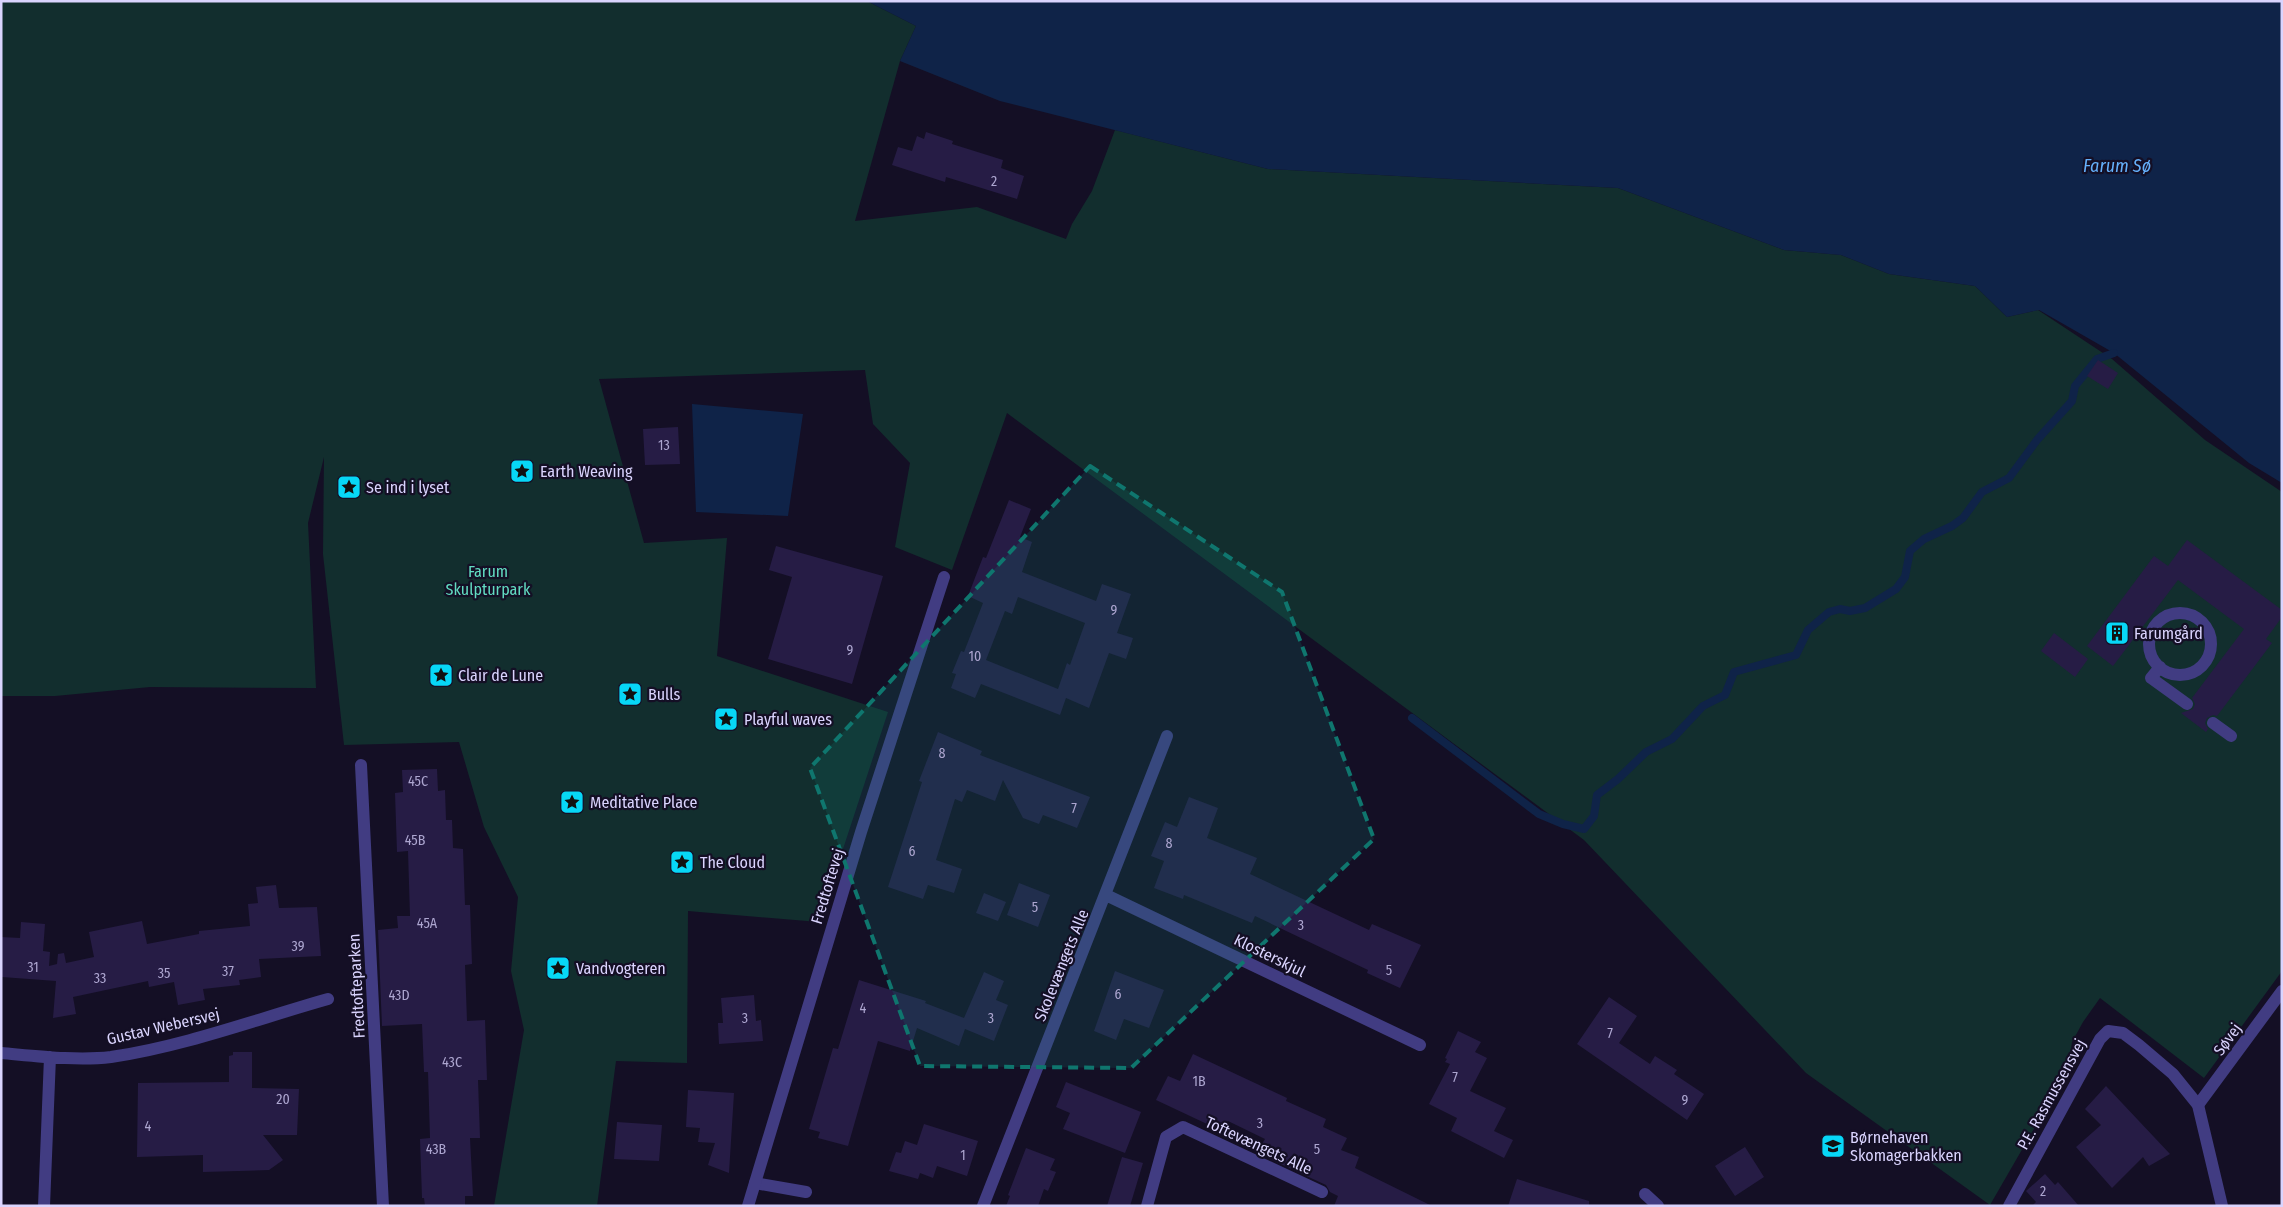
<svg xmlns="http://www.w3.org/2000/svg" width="2283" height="1207" font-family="'Fira Sans Condensed',sans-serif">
<rect width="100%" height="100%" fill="#140f25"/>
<path fill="#122e2e" d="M1 1H867L916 26 900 61 855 221 977 207 1066 239 1072 224 1092 191 1115 130 1268 169 1618 188 1784 250 1841 255 1889 274 1975 286 2007 317 2038 310 2112 359 2205 440 2282 492V971L2204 1078 2100 998 2083 1022 2072 1042 2068 1070 1990 1205 1806 1073 1584 840 1007 413 952 570 895 547 910 463 873 424 865 370 599 379 644 543 727 538 717 656 888 712 819 922 688 911 687 1063 616 1061 597 1206H494L524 1030 511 971 518 897 484 827 459 742 344 745 323 554 324 457 308 523 316 688 150 687 55 696H1Z"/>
<path fill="#0f2348" d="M867 1H2282V483L2249 463 2114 353 2039 310 2007 317 1975 286 1889 274 1841 255 1784 250 1618 188 1268 169 1000 101 900 61 916 26Z
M692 404 803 414 788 516 696 512Z"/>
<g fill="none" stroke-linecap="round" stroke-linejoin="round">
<path stroke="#0f2348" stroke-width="8" d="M1412 718 1539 814 1563 824 1584 829 1594 816 1597 795 1618 779 1646 752 1672 739 1703 706 1725 695 1734 672 1796 655 1808 630 1829 612 1840 609 1850 611 1865 608 1896 589 1905 577 1910 551 1924 539 1952 526 1963 518 1982 492 2009 478 2037 440 2072 401 2075 386 2097 359 2114 353"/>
</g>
<path fill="#261c45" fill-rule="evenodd" d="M926 132 953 141 952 144 1003 160 1001 168 1024 176 1017 199 946 177 945 182 892 165 898 147 912 151 917 136 924 139Z
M2098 360 2118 373 2108 389 2087 376Z
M678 427 680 464 645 465 643 429Z
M1009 500 1031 509 1020 537 1032 542 1022 572 1096 601 1102 584 1131 594 1117 633 1133 638 1126 659 1109 653 1089 708 1066 698 1060 715 981 684 975 698 951 688 956 674 952 673 961 651 964 652 983 603 968 596 983 557 986 558ZM1018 597 1085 623 1070 665 1067 663 1058 689 986 660 1005 611 1012 614Z
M2187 540 2282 610V617L2266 639 2272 643 2217 716 2213 715 2207 718 2205 723 2208 729 2206 732 2181 713 2193 709 2195 704 2192 698 2244 629 2178 580 2113 666 2087 646 2154 556 2168 566Z
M776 546 883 576 852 684 768 659 792 577 769 570Z
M2054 633 2088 659 2075 677 2041 651Z
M938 732 982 751 980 755 1090 797 1077 828 1043 815 1039 824 1023 818 1003 780 995 801 967 790 962 802 955 799 936 860 962 869 954 893 928 885 923 899 888 887 922 782 919 781Z
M437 769 438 791 445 790 446 820H452L453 848 463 849 465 905H470L472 964 465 965 467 1021 485 1020 487 1080H478L480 1138H470L473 1196H465V1206H425L424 1198H422L420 1139 430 1138 428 1072H424L422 1024 382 1026 378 930 398 928 397 916H410L408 851 397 852 395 793 403 792 402 770Z
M1189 797 1218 808 1207 838 1257 858 1250 874 1369 930 1372 924 1421 945 1400 988 1367 973 1368 970 1255 916 1252 923 1184 895 1183 899 1154 888 1164 861 1151 856 1165 822 1177 827Z
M1019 883 1050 895 1038 927 1007 915Z
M276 885 279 908 317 907 321 956 259 959 261 977 239 980 240 985 203 989 205 1000 178 1005 174 982 149 987 148 981 73 997 76 1014 53 1018 56 981 2 977 1 937 20 938 21 922 45 924 43 951 50 952 49 966 57 964 58 954 64 953 66 963 94 957 89 932 142 921 147 944 199 934V931L250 926 248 904 258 903 256 887Z
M984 893 1006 902 998 921 976 913Z
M1115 971 1164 990 1149 1028 1124 1019 1116 1040 1094 1031Z
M984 972 1004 981 996 1000 1008 1005 994 1041 965 1029 959 1046 917 1028 910 1051 878 1041 848 1146 818 1138 820 1132 809 1129 833 1048 838 1049 859 980 926 1001 925 1003 964 1018Z
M754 995 756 1021 761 1020 763 1041 719 1044 718 1023H723L721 998Z
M1609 997 1637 1016 1619 1043 1650 1064 1655 1056 1677 1070 1674 1074 1704 1094 1687 1120 1577 1044Z
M1458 1031 1481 1042 1475 1052 1487 1058 1470 1091 1506 1108 1494 1131 1513 1140 1504 1158 1451 1131 1457 1118 1429 1104 1450 1064 1445 1062 1447 1059 1445 1058Z
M233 1052H252V1088L299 1089 297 1135H263L283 1160 269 1170 203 1172V1155L137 1157 138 1083 229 1082V1056L233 1055Z
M1193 1054 1287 1098 1286 1101 1326 1119 1323 1127 1347 1138 1341 1150 1359 1157 1355 1168 1432 1206H1334L1338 1196 1330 1192 1326 1185 1272 1160 1276 1150 1262 1144 1265 1139 1228 1121 1224 1132 1156 1100 1168 1076 1180 1081Z
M1066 1082 1141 1112 1125 1153 1063 1129 1070 1113 1056 1107Z
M2106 1086 2170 1154 2149 1166 2143 1157 2112 1188 2076 1147 2101 1125 2085 1109Z
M688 1090 734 1093 729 1173 708 1165 715 1143 698 1142 700 1128 686 1127Z
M617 1122 662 1125 659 1161 614 1159Z
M924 1124 978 1141 967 1176 937 1166 933 1178 920 1173 918 1179 889 1171 896 1152 901 1153 905 1141 917 1145Z
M1745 1147 1764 1177 1735 1196 1715 1166Z
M1026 1148 1055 1159 1050 1170 1056 1172 1048 1191 1044 1189 1038 1206H1006L1010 1196 1008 1195Z
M1122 1157 1143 1163 1130 1206H1107Z
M2045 1174 2055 1185 2058 1182 2079 1206H2032L2036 1202 2026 1191Z
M1517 1179 1589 1201V1206H1508Z"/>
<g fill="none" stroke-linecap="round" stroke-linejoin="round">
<path stroke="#413c82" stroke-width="12" d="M2149 644a31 31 0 1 1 62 0a31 31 0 1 1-62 0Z
M2160 667 2151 678 2187 704
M2213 723 2231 736
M361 765 383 1206
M2198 1105 2282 991
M755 1183 806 1192"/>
<path stroke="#413c82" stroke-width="12" d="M1106 895 1420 1045
M1 1053C36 1056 77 1061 111 1057 185 1046 257 1019 328 999
M1645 1194 1658 1206
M44 1206 50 1057
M748 1206 861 832 944 577
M983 1206 1167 736
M1147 1206 1166 1137 1183 1127 1322 1192
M2009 1206 2100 1039 2108 1031 2123 1033 2139 1045 2173 1074 2198 1105 2222 1206"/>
</g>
<path fill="#0f766e" fill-opacity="0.2" stroke="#0f766e" stroke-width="4" stroke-dasharray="10 6" stroke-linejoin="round" d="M1090 466 1282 592 1374 839 1131 1068 920 1066 810 768Z"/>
<defs>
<g id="sight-square" transform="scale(1.25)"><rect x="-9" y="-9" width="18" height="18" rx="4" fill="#07d7f7" stroke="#140f25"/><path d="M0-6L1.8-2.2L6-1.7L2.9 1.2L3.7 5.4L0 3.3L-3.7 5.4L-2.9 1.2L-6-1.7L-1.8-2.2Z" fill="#111"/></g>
<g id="building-square" transform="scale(1.25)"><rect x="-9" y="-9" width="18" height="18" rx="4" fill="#07d7f7" stroke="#140f25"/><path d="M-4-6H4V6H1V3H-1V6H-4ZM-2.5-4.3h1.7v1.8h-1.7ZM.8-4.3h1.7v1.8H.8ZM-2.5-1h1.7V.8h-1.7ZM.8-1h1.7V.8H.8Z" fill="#111"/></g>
<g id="school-square" transform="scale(1.25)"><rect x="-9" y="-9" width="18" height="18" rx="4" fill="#07d7f7" stroke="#140f25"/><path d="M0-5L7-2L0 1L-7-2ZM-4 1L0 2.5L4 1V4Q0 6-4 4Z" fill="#111"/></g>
</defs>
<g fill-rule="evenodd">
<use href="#sight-square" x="522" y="471"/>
<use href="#sight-square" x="349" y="487"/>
<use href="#building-square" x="2117" y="633"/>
<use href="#sight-square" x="441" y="675"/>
<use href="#sight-square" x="630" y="694"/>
<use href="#sight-square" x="726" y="719"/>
<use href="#sight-square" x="572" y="802"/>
<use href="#sight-square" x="682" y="862"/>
<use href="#sight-square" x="558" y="968"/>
<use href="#school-square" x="1833" y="1146"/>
</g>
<g text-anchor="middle" stroke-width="4.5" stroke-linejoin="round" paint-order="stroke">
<g font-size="14" fill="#ada6d0">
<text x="994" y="186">2</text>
<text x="664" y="450">13</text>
<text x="1114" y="615">9</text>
<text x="850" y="655">9</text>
<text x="975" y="661">10</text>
<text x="942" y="758">8</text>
<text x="418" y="786">45C</text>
<text x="1074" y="813">7</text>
<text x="415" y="845">45B</text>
<text x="1169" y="848">8</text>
<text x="912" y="856">6</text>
<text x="1035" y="912">5</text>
<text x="427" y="928">45A</text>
<text x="1301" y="930">3</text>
<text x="298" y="951">39</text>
<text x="33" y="972">31</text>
<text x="1389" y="975">5</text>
<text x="228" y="976">37</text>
<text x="164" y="978">35</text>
<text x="100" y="983">33</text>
<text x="1118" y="999">6</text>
<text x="399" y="1000">43D</text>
<text x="863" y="1013">4</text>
<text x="745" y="1023">3</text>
<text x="991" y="1023">3</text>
<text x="1610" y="1038">7</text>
<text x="452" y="1067">43C</text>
<text x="1455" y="1082">7</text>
<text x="1199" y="1086">1B</text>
<text x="283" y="1104">20</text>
<text x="1685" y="1105">9</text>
<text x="1260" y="1128">3</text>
<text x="148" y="1131">4</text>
<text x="436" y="1154">43B</text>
<text x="1317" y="1154">5</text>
<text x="963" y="1160">1</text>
<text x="2043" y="1196">2</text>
</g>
<g font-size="16" fill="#dad4fe" stroke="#140f25" text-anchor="start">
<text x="540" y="477">Earth Weaving</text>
<text x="366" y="493">Se ind i lyset</text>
<text x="2134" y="639">Farumgård</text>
<text x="458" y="681">Clair de Lune</text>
<text x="648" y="700">Bulls</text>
<text x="744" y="725">Playful waves</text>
<text x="590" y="808">Meditative Place</text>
<text x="700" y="868">The Cloud</text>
<text x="576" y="974">Vandvogteren</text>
<text x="1850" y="1143">Børnehaven<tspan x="1850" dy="18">Skomagerbakken</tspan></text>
</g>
<g font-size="16" fill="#62dcc2" stroke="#140f25">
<text x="488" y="577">Farum<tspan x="488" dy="18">Skulpturpark</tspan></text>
</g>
<g font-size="16" fill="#dad4fe" stroke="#140f25">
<text transform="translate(827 886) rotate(-73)" y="6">Fredtoftevej</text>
<text transform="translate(1270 955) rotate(26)" y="6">Klosterskjul</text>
<text transform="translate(1061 965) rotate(-68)" y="6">Skolevængets Alle</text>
<text transform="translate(356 986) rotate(-93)" y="6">Fredtofteparken</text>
<text transform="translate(163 1026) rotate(-13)" y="6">Gustav Webersvej</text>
<text transform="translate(2227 1039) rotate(-54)" y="6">Søvej</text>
<text transform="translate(2051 1094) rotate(-61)" y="6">P.E. Rasmussensvej</text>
<text transform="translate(1259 1145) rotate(25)" y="6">Toftevængets Alle</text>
</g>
<g font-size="18" font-style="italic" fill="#65b0fb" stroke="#140f25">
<text x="2117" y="172">Farum Sø</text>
</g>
</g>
<rect width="2283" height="1207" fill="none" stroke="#dad4fe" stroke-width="5"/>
</svg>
